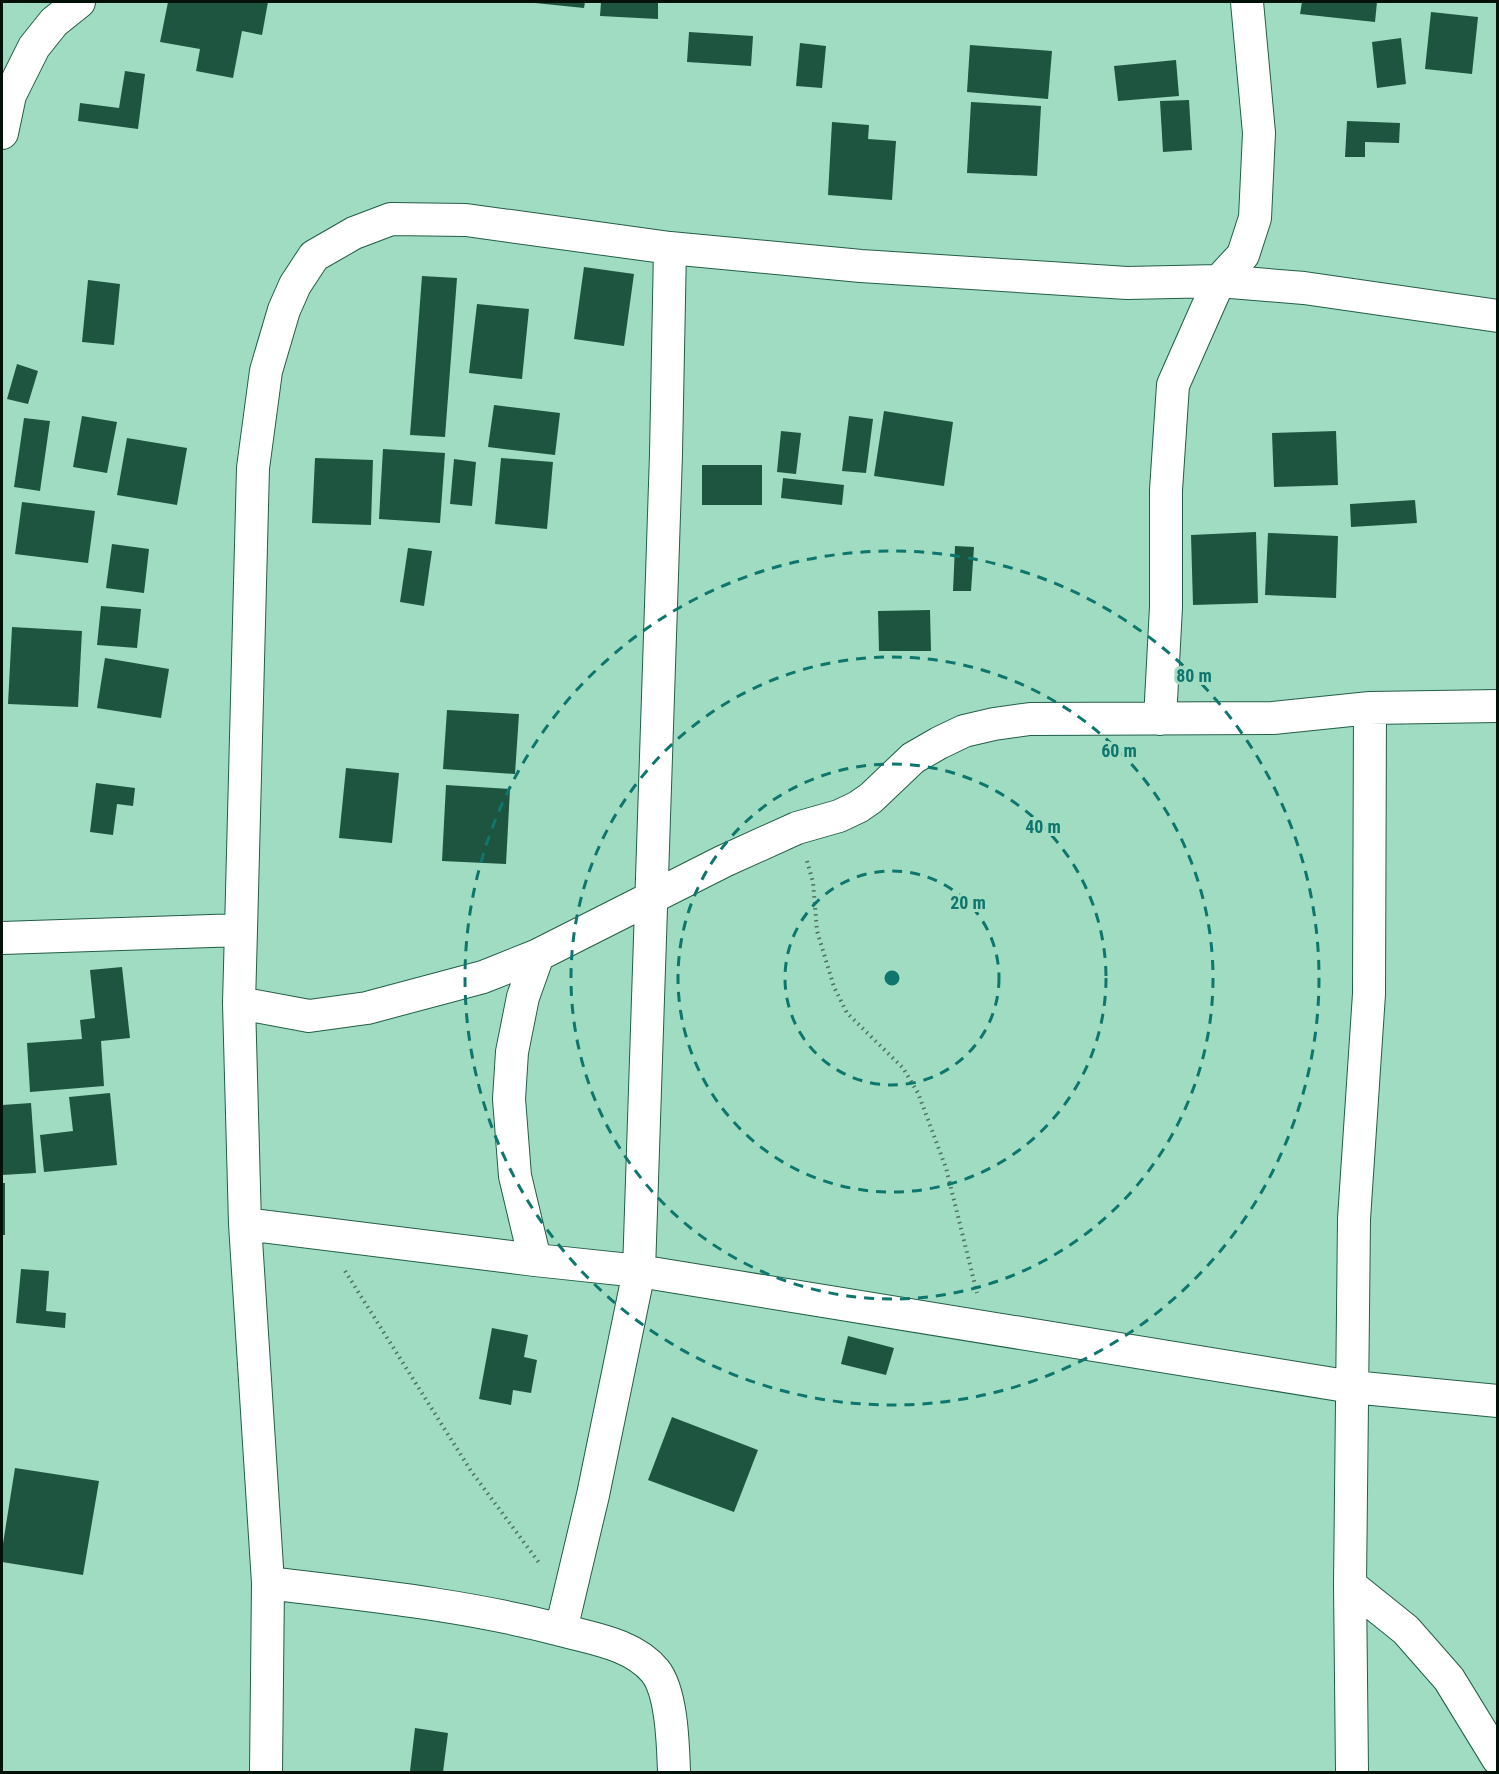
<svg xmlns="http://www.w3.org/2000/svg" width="1499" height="1774" font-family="'Roboto Condensed',sans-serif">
<rect width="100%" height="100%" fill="#a0dcc1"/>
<path fill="#1d5540" d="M168 2H268L262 35 242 31 233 78 196 71 200 49 160 42Z
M535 2H585L584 8 535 3Z
M601 2H658V19L600 16Z
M1302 2H1377L1375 22 1300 14Z
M1431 12 1478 17 1472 74 1425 69Z
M689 32 753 36 751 66 687 62Z
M1401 38 1406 84 1377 88 1372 42Z
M800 43 826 46 822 88 796 86Z
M970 45 1052 51 1048 99 967 92Z
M1176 60 1179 96 1118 101 1114 66Z
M125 71 145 74 138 129 78 121 80 103 119 108Z
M1189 100 1192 150 1163 152 1160 101Z
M971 102 1041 106 1037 176 967 173Z
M1347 121 1400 123 1399 143 1365 142V157H1345Z
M832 122 869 125 868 139 896 141 892 200 828 195Z
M584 267 634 274 624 346 574 339Z
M422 276 457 278 445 437 410 435Z
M88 280 120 284 114 345 82 342Z
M477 304 529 309 522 379 469 373Z
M17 364 38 371 28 404 7 399Z
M494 405 560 413 555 455 488 447Z
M884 411 953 422 944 486 874 476Z
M82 416 117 422 107 473 73 467Z
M849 416 873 419 866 473 842 471Z
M24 418 50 421 40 491 14 487Z
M781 431 801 433 796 474 777 472Z
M1336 431 1338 485 1274 487 1272 433Z
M127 438 187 448 177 505 117 495Z
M383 449 445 453 440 523 379 519Z
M315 458 373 460 371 525 312 523Z
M501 458 553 462 547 529 495 524Z
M454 459 476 462 472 506 450 504Z
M702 465H762V505H702Z
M783 478 844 485 842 505 781 498Z
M1415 500 1417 523 1351 527 1350 504Z
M22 502 95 511 88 563 15 554Z
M1256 532 1258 603 1193 605 1191 535Z
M1268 533 1338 536 1336 598 1265 595Z
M112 544 149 549 144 593 106 588Z
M955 546 974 547 971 591H953Z
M408 548 432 551 424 606 400 602Z
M101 606 141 609 137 648 97 645Z
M930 610 931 651H879L878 611Z
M12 627 82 631 78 707 8 704Z
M105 658 169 669 161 718 97 708Z
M447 710 519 714 515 774 443 769Z
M346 768 399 773 392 843 339 838Z
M96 783 135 788 133 806 117 804 113 835 90 832Z
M446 785 510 789 506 864 442 861Z
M122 967 130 1038 101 1041 104 1086 30 1092 27 1043 82 1039 80 1020 95 1018 90 970Z
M110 1093 117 1165 44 1172 40 1135 73 1131 69 1097Z
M31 1103 36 1173 2 1175V1105Z
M2 1183H5V1235H2Z
M21 1269 49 1271 46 1311 66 1313 65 1328 16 1323Z
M492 1328 528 1335 524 1357 537 1360 531 1393 513 1390 511 1405 479 1399Z
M848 1336 894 1348 886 1375 841 1364Z
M672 1417 758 1450 734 1512 648 1480Z
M15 1468 99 1481 83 1575 2 1562V1550Z
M415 1728 448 1733 443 1772 410 1771Z"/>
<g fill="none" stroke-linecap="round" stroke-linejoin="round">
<g stroke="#235e48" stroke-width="34">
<path id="street" d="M2 133 10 95 34 47 54 22 79 2
M1160 719 1166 607V490L1173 385 1219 281 1304 288 1498 316
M2 938 241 930
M239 1003 309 1016 367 1008 483 977 538 955 724 861 797 828 839 816 858 807 871 798 913 758 939 743 964 731 994 724 1030 719 1273 718 1370 708 1498 706
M245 1224 535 1260 639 1271 1352 1387 1498 1401
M535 1260 515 1176 509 1099 512 1052 523 997 538 955
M268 1583C367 1595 468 1605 565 1631 595 1639 634 1645 655 1671 672 1692 673 1745 674 1772
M1350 1585 1406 1630 1449 1679 1498 1759
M561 1630 593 1495 639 1271 666 454 670 248
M266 1772 268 1583 245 1224 239 1003 241 930 253 468 266 371 284 310 295 285 314 256 354 233 391 219 466 220 670 248 861 266 1127 283 1219 281 1243 255 1255 218 1259 133 1247 2
M1352 1772 1350 1585 1354 1219 1369 994 1370 708"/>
</g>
<path stroke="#4d7261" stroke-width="4" stroke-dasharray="1.5 4.5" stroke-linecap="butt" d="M807 861 813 882 817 931 834 987 847 1013 903 1068 918 1093 946 1168 977 1293
M345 1271 471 1471 540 1564"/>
<use href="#street" stroke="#fff" stroke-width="32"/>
</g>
<g fill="none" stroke="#0f766e" stroke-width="3" stroke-dasharray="10 8">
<circle cx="892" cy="978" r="107"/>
<circle cx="892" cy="978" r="214"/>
<circle cx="892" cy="978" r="321"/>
<circle cx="892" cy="978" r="427"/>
</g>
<circle cx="892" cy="978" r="9" fill="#0f766e" stroke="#a0dcc1" stroke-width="3"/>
<g font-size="18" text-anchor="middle" font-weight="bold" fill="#0f766e" stroke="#a0dcc1" stroke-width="6" stroke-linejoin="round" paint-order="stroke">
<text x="1194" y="682">80 m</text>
<text x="1119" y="757">60 m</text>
<text x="1043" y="833">40 m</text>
<text x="968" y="909">20 m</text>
</g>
<rect width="1499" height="1774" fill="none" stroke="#001108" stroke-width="6"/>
</svg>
